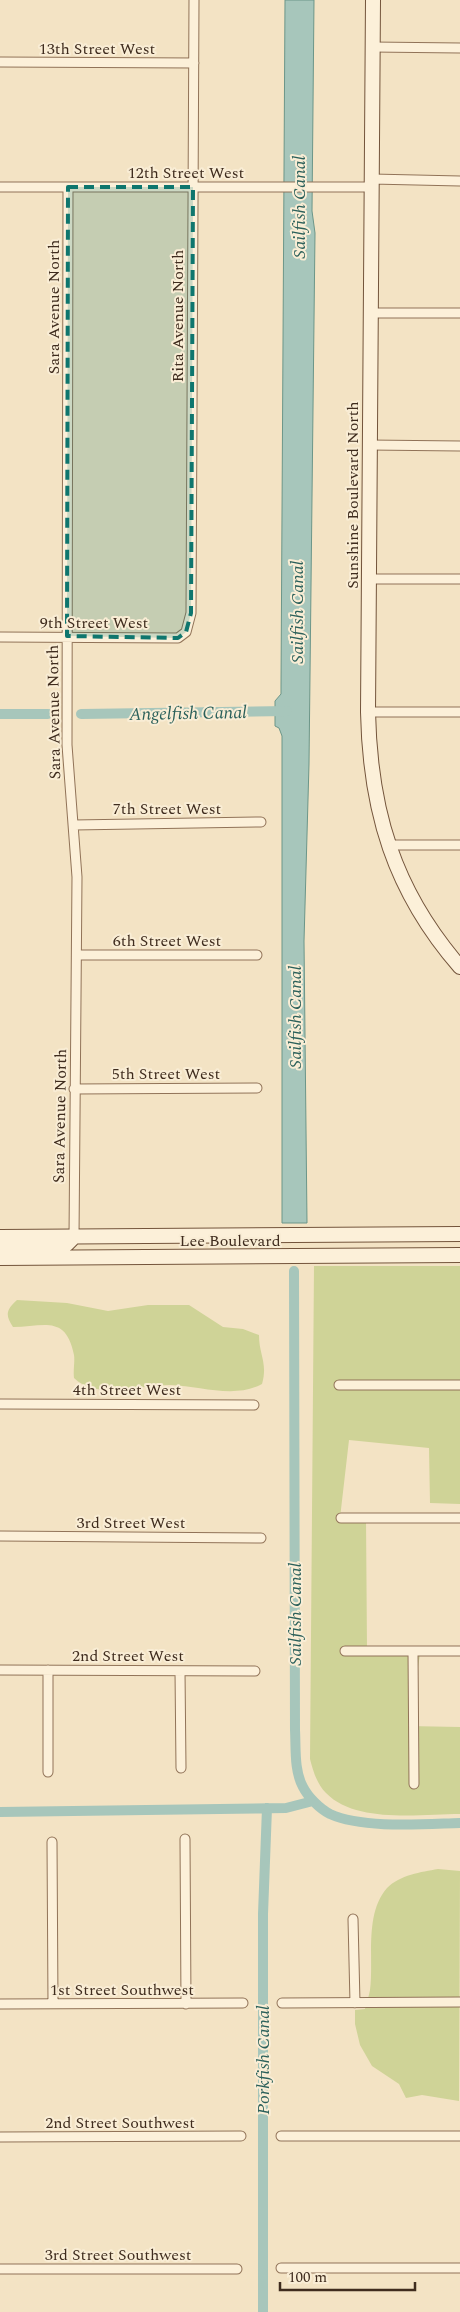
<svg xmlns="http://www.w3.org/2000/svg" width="460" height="2312" font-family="Spectral,serif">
<rect width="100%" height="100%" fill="#f3e3c4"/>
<path fill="#cfd397" d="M314 1266H460V1504L430 1503 429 1448 349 1440 340 1518H366L367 1649 420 1655 408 1726 460 1727V1814C421 1814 356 1824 326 1793 317 1784 313 1771 310 1759Z
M17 1300 67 1303 108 1311 148 1305H189L223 1327 243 1329 259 1335C259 1355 268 1363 262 1384 235 1399 200 1386 171 1385 143 1384 97 1401 74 1378 73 1370 75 1362 74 1355 66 1314 43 1327 13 1327 5 1315 6 1310 17 1300Z
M438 1869 460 1871 459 2101 422 2095 406 2098 399 2084 372 2066 360 2045 355 2024V2010L365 2009C366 2003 369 1997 370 1990 374 1960 364 1914 387 1888 400 1875 421 1872 438 1869Z"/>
<path fill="#a7c6bb" stroke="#6c9689" d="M285 0H314L312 211 315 233 309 764 304 941 307 1223H282V736L279 728 275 726V701L281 694V686Z"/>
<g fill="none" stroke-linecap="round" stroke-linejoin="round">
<path stroke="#a7c6bb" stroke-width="10" d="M0 714H48
M81 714 287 711
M294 1271 295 1730C296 1748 294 1771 303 1787 308 1797 320 1809 330 1814 363 1829 424 1824 460 1823
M0 1812 286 1808 313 1801
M263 2312V1914L267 1808"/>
<g stroke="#917358" stroke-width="11">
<path id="street" d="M372 47 460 48
M0 62 194 63
M372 179 460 181
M0 187H371
M68 187 67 745 77 877 74 1237
M371 313H460
M369 445 460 446
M369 579H460
M0 637 178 638 186 632 191 613 194 0
M368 712H460
M74 825 261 822
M389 845H460
M77 955H257
M74 1089 257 1088
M339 1385H460
M0 1404 254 1405
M341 1518H460
M0 1536 261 1538
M345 1651H460
M413 1651 414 1784
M0 1670 255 1671
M180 1671 181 1768
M48 1772V1670
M185 1839 186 2004
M52 1842 53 2004
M353 1919 355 2003
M282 2003 460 2002
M0 2004 243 2003
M281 2136H460
M0 2137 241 2136
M281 2268H460
M0 2269H237"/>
</g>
<g stroke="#73543b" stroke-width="16">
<path id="secondary" d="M373 0 368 712C370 811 394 891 460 967
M0 1237 460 1234
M0 1248 60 1247 67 1244 74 1237
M0 1258 460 1255"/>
</g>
<use href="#street" stroke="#fcf0d9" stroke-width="9"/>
<use href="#secondary" stroke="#fcf0d9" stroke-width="14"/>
</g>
<path fill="#0f766e" fill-opacity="0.2" stroke="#0f766e" stroke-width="4" stroke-dasharray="10 6" stroke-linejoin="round" d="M68 187H193L191 613 186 632 178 638 67 636Z"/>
<g text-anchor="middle" stroke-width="4" stroke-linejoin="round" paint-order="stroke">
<g font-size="16" fill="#3f2c1e" stroke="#f9edd5">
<text x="97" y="54">13th Street West</text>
<text x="186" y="178">12th Street West</text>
<text transform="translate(53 307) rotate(-90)" y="6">Sara Avenue North</text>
<text transform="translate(177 316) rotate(-90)" y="6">Rita Avenue North</text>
<text transform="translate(352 495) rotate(-90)" y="6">Sunshine Boulevard North</text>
<text x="94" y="628">9th Street West</text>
<text transform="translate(53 712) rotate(-91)" y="6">Sara Avenue North</text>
<text x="167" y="814">7th Street West</text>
<text x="167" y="946">6th Street West</text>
<text x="166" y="1079">5th Street West</text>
<text transform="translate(59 1116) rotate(-89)" y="6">Sara Avenue North</text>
<text x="230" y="1246">Lee Boulevard</text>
<text x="127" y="1395">4th Street West</text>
<text x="131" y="1528">3rd Street West</text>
<text x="128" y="1661">2nd Street West</text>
<text x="122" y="1995">1st Street Southwest</text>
<text x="120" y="2128">2nd Street Southwest</text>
<text x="118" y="2260">3rd Street Southwest</text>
</g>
<g font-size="18" font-style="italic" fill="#2b605a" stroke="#f9edd5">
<text transform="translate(299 207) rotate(-90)" y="6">Sailfish Canal</text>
<text transform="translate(297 612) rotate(-90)" y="6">Sailfish Canal</text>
<text transform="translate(188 713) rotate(-1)" y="6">Angelfish Canal</text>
<text transform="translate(295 1017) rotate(-90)" y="6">Sailfish Canal</text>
<text transform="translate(295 1614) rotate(-90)" y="6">Sailfish Canal</text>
<text transform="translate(263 2060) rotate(-90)" y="6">Porkfish Canal</text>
</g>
</g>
<path d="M280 2282v8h135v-8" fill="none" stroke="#3f2c1e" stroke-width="2.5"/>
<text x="288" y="2282" font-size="15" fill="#3f2c1e" stroke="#f9edd5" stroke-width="4" paint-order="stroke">100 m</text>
</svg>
